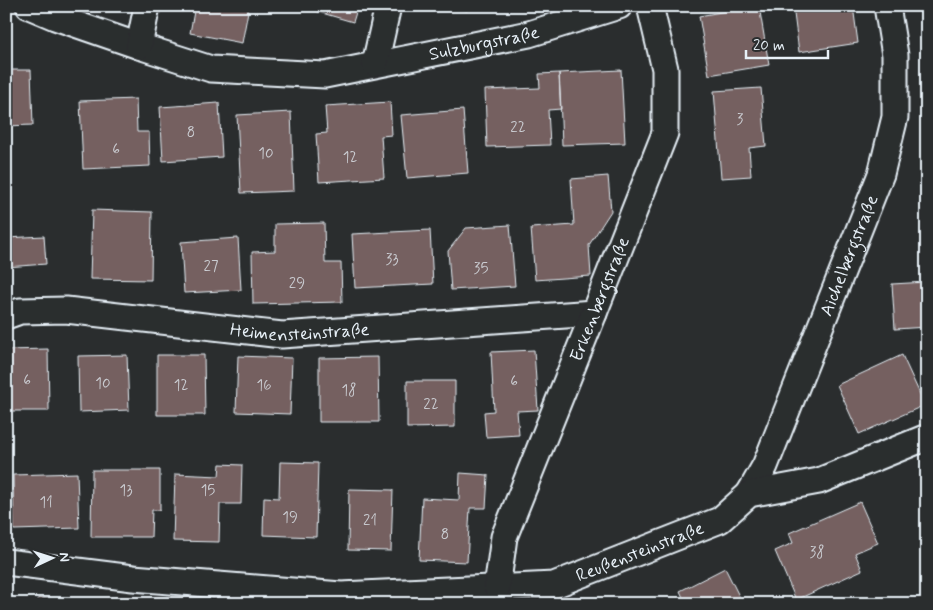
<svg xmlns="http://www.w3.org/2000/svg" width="933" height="610" font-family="Mynerve,sans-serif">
<rect width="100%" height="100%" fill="#2a2d2e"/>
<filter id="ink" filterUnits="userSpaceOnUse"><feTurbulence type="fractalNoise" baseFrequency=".02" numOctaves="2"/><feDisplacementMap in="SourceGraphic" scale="10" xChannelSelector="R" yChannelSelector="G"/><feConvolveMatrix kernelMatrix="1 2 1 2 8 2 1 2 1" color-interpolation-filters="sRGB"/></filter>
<g filter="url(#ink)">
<path fill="#746160" stroke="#e8f1f8" d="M195 6H249L242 43 190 33Z
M298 6H358L353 22Z
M448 6H468L467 11Z
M754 6H759L769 65 709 75 699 16Z
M793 6H853L858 43 799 52Z
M927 16V53H921Z
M6 70H31L33 125 6 126Z
M621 70 625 143 562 145 559 73Z
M559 73 561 109 548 110 550 145 487 147 485 90 540 88 539 74Z
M761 88 766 146 749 148 751 176 721 178 714 91Z
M136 99 137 132H149L150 166 83 169 80 101Z
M390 102 392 135 381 136 384 178 319 182 316 134 327 133 325 106Z
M219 103 222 157 163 161 160 107Z
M463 110 468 173 407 178 401 115Z
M291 112 294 191 241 193 237 115Z
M608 176 611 211 589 245 591 276 535 280 531 228 574 225 571 179Z
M92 210 152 212 151 280 90 279Z
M324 223 325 263H341L342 302 253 304 252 252 275 251V224Z
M510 225 515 286 451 290 448 251 466 228Z
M430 230 433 284 355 288 352 234Z
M44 236 46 264 6 267V238Z
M238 238 241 290 184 293 181 242Z
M927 282V327L895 329 892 284Z
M48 349 49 411H6V350Z
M534 350 538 410 517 411 519 435 486 437 484 412 494 411 491 352Z
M127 355 129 410 79 412 78 356Z
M157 355H204L205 415H157Z
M902 355 925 405 859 434 837 385Z
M238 356 292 358 290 414 236 412Z
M378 357 379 422H319V358Z
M407 381H455V427L407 428Z
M280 462 318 463 316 537 263 535 264 497 279 498Z
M220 464 242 465 241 504H220L219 542 173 541 175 474 219 476Z
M92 470H160V510H152L151 537H91Z
M77 473 79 528 14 530 13 475Z
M460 473 488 475 486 508H470L467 562 419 560 422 498 459 500Z
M349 489 393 490 391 551 348 550Z
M860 502 878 543 855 553 862 570 796 600 775 551 793 543 789 533Z
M725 568 743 604H686L680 591Z
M38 598 97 602V604H38Z
M127 600H172V604H127Z"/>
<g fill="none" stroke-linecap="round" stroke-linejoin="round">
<g stroke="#e8f1f8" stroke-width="29">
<g id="minor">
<path id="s1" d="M29 6 55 17 139 46 211 69 325 75 529 34 619 6"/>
<path d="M139 46 147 6"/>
<path d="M375 64 388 6"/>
<path id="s2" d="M6 316 20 311 66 310 282 335 594 313"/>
<path id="s3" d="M749 494 765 466 881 174 895 117V55L887 6"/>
<path id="s4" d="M6 562 133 578 341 595 554 585 720 520 749 494 819 481 927 437"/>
<path id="s5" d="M497 588 504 537 594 313 665 133V69L650 6"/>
</g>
</g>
<use href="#minor" stroke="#2a2d2e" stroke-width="25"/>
</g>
</g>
<g text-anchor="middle" stroke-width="4" stroke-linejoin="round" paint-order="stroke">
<g font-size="15" fill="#cbcdd2">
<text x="740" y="124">3</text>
<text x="518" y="132">22</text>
<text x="191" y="137">8</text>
<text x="116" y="154">6</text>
<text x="266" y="158">10</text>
<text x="350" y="162">12</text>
<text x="392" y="264">33</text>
<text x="211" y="271">27</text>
<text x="481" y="273">35</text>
<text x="297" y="288">29</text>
<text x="27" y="385">6</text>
<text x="514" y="386">6</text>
<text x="103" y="388">10</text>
<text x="181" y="390">12</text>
<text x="264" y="390">16</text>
<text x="349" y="395">18</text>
<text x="431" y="409">22</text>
<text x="126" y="495">13</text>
<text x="208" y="495">15</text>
<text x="46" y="507">11</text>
<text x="290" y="522">19</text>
<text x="370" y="525">21</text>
<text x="445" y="539">8</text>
<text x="817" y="557">38</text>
</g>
<g font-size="18" fill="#e8f1f8" stroke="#2a2d2e">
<text dy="6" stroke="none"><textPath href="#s1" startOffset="469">Sulzburgstraße</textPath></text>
<text dy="6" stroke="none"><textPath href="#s3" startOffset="259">Aichelbergstraße</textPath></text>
<text dy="6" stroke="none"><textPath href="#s5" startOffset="308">Erkenbergstraße</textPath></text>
<text dy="6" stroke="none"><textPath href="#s2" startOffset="296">Heimensteinstraße</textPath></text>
<text dy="6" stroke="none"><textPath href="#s4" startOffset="642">Reußensteinstraße</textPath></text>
</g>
</g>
<rect width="933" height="610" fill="none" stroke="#2a2d2e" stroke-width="25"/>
<rect x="12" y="12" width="908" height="585" fill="none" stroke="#e8f1f8" stroke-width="2" filter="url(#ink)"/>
<g transform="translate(52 558) rotate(86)" stroke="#2a2d2e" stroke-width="4" paint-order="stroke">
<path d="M0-4L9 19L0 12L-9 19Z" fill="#e8f1f8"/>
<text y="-8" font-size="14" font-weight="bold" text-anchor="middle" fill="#e8f1f8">N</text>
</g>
<path d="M746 50v8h82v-8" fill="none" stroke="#e8f1f8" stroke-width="2.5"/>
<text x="753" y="50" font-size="15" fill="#e8f1f8" stroke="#2a2d2e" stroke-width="4" paint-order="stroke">20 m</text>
</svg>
